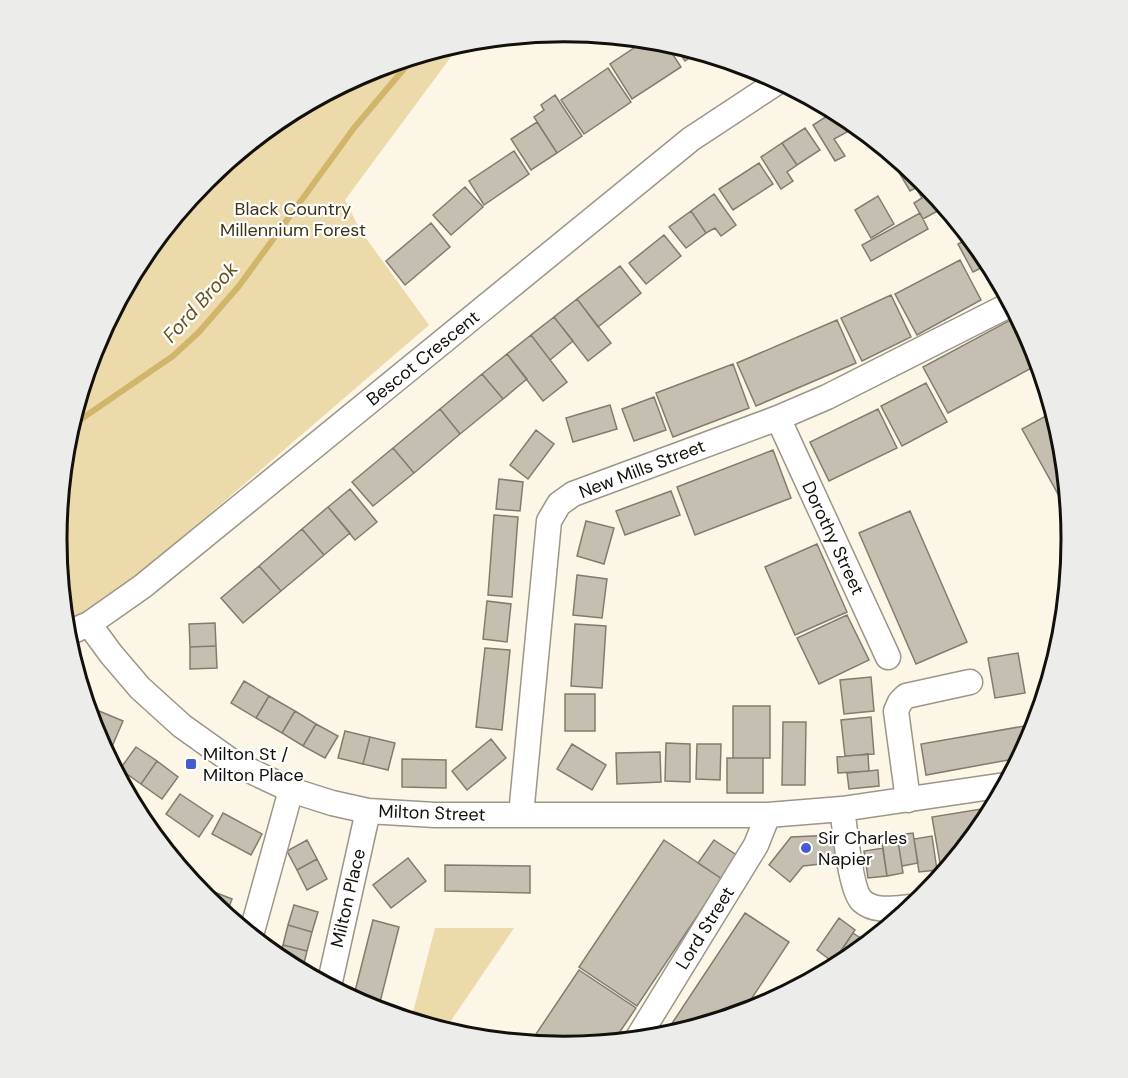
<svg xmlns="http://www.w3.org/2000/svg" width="1128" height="1078" font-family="'DM Sans',sans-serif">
<rect width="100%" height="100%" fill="#fcf6e7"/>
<path fill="#ecdaab" d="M462 42 345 200 360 230 429 325 132 581 87 611 65 620 57 539 66 440 95 344 142 257 205 180 282 117 370 70Z
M435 928H514L444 1031 411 1020Z"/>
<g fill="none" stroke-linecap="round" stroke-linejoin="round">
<path stroke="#d0b56a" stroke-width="6" d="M71 426 173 356 199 332 239 286 354 128 414 57"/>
</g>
<path fill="#c5bfb1" stroke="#817c6e" stroke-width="1.5" d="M646 40 664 41 681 67 632 99 610 64Z
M674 45 698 52 685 61Z
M608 68 631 102 584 134 561 100Z
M555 95 582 136 557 153 534 117 544 110 541 105Z
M835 111 847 132 834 139 845 156 835 161 813 125Z
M835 111 846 117 856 125 847 132Z
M537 122 557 153 531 170 511 139Z
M805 128 820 150 797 165 782 143Z
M782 143 797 165 787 172 793 181 781 189 761 157Z
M514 151 529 174 484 205 469 181Z
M759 163 773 184 733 210 719 189Z
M904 165 923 180 925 183 910 191 897 169Z
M925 183 945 207 923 219 914 203 922 198 916 188Z
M465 187 483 207 451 235 433 215Z
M714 194 736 225 721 236 715 228 706 233 691 211Z
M878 196 894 224 871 238 855 210Z
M691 211 706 233 686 248 669 227Z
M920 213 928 229 871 261 862 245Z
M431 223 450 247 405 285 386 261Z
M961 226 989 264 973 272 958 244 964 241 957 229Z
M664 235 681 256 646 284 629 263Z
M960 260 981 300 917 335 895 294Z
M620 266 641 293 598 327 577 299Z
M891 295 911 337 862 361 841 318Z
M577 299 611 343 588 361 554 317Z
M1018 316 1033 345 1039 364 948 413 923 367Z
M554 317 573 341 550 360 531 335Z
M837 320 856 363 756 406 737 363Z
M531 335 567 382 543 401 507 354Z
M507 354 527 379 503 399 482 374Z
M733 364 749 408 673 437 656 393Z
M482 374 503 399 460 434 440 409Z
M926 383 947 422 902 446 881 406Z
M654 397 666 430 634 441 622 409Z
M610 405 617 429 573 442 566 418Z
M440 409 460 434 414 473 393 448Z
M878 409 897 448 829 481 810 442Z
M1053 412 1062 440 1069 514 1022 429Z
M536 430 554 444 528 479 510 465Z
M393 448 414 473 373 506 352 482Z
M773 450 791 498 695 535 677 487Z
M499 479 523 482 520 511 496 509Z
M350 489 377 522 355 540 328 507Z
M671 491 680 515 625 535 616 511Z
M328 507 350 533 324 555 302 529Z
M910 511 967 642 916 664 859 533Z
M494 515 518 517 512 597 488 595Z
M586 521 614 528 604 564 577 556Z
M302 529 324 555 281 591 259 566Z
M817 544 847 612 795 635 765 567Z
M259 566 281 591 243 623 221 598Z
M577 575 607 579 602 618 573 615Z
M487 601 511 604 507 642 483 639Z
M847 615 869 660 819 684 797 638Z
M215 623 216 646 190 647 189 624Z
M575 624 606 626 602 688 571 686Z
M216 646 217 668 190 669V647Z
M485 648 510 650 502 730 476 727Z
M1018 653 1025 693 995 698 988 658Z
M871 677 874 711 844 714 840 680Z
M244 681 269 696 256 718 231 703Z
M565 694H595V731H565Z
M269 696 295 711 282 733 256 718Z
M87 706 123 721 108 756 95 733Z
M733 706H770V758H733Z
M295 711 316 724 303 746 282 733Z
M871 717 874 754 845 756 841 720Z
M783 722H806L805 785H782Z
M316 724 338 736 325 758 303 746Z
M1036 724 1019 758 926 775 921 744Z
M345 731 370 737 363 764 338 758Z
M370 737 395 743 388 770 363 764Z
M491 739 506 758 467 790 452 771Z
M666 743 690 744V782L665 781Z
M572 744 606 765 592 790 557 769Z
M697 744H721L720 780 696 779Z
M136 747 157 761 141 784 120 769Z
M660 752 661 782 617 784 616 753Z
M868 754 869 771 838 773 837 757Z
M727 758H763V793H727Z
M402 759 446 760V788L402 787Z
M157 761 178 777 162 799 141 784Z
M878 770 879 786 849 789 847 773Z
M180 794 213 816 199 837 166 814Z
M993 807 986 821 984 824 981 809Z
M981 809 984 824 947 868 941 869 932 817Z
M223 813 262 834 251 855 212 834Z
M913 833 918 863 902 866 897 835Z
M835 835 838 862 803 866 790 882 769 865 791 837Z
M932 836 937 870 919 872 914 839Z
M307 840 317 859 297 870 287 851Z
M664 840 722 879 637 1006 579 967Z
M714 840 738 856 722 879 698 863Z
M898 841 903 873 887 876 882 844Z
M883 848 887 876 868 878 864 851Z
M408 858 426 881 391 908 373 885Z
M317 859 327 879 307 890 297 870Z
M445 865 530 866V893L445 891Z
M194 884 232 899 226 915 205 898Z
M294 905 318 912 312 932 288 925Z
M745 913 789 942 742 1013 663 1037Z
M839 918 855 930 833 962 817 950Z
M373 920 399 927 378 1010 353 999Z
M288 925 312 932 307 951 283 945Z
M853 933 868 943 846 961 828 971Z
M283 945 307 951 302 971 279 958Z
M579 970 636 1008 613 1042 564 1046 530 1043Z"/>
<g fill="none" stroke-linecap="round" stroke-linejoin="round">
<g stroke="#9b9688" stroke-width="27">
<path id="minor" d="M778 418 888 657
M89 624 111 654 140 688 182 726 234 763 291 790 332 803 368 811 435 815H768L842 809 1005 785
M66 634 89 624 143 586 691 139 779 81
M908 800 896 711 900 702 906 696 970 682
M842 809C845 827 850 890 862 901 875 913 897 908 912 907
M521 815 549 521 559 504 573 494 778 418 827 397 1011 304
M251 935 291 790
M329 986 368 811
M637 1039 756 845 768 815"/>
</g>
<use href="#minor" stroke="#fff" stroke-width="24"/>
</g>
<g fill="#435dd0" stroke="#fff" stroke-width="2">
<rect x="185" y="758" width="12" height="12" rx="3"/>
<circle cx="806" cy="848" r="6"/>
</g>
<g text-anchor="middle" stroke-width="4.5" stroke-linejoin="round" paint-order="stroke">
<g font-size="18" fill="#3f3312" stroke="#fff">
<text x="293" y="215">Black Country<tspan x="293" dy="21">Millennium Forest</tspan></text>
</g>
<g font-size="18" fill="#11100b" stroke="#fff">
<text transform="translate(423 358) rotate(-39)" y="6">Bescot Crescent</text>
<text transform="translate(642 469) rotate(-21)" y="6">New Mills Street</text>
<text transform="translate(833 538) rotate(65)" y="6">Dorothy Street</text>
<text transform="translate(432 813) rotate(2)" y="6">Milton Street</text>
<text transform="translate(348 898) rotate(-77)" y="6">Milton Place</text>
<text transform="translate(705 928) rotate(-58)" y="6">Lord Street</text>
</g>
<g font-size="18" fill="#11100b" stroke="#fff" text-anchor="start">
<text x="203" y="760">Milton St /<tspan x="203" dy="21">Milton Place</tspan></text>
<text x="818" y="844">Sir Charles<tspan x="818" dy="21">Napier</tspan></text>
</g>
<g font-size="20" font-style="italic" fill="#66531b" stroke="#fff">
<text transform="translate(200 302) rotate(-48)" y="7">Ford Brook</text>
</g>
</g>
<path d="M0 0H1128V1078H0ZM67 539a497 497 0 1 1 994 0a497 497 0 1 1-994 0Z" fill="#ececeb" fill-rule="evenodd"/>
<path fill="none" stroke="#11100b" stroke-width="3" d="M67 539a497 497 0 1 1 994 0a497 497 0 1 1-994 0Z"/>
</svg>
